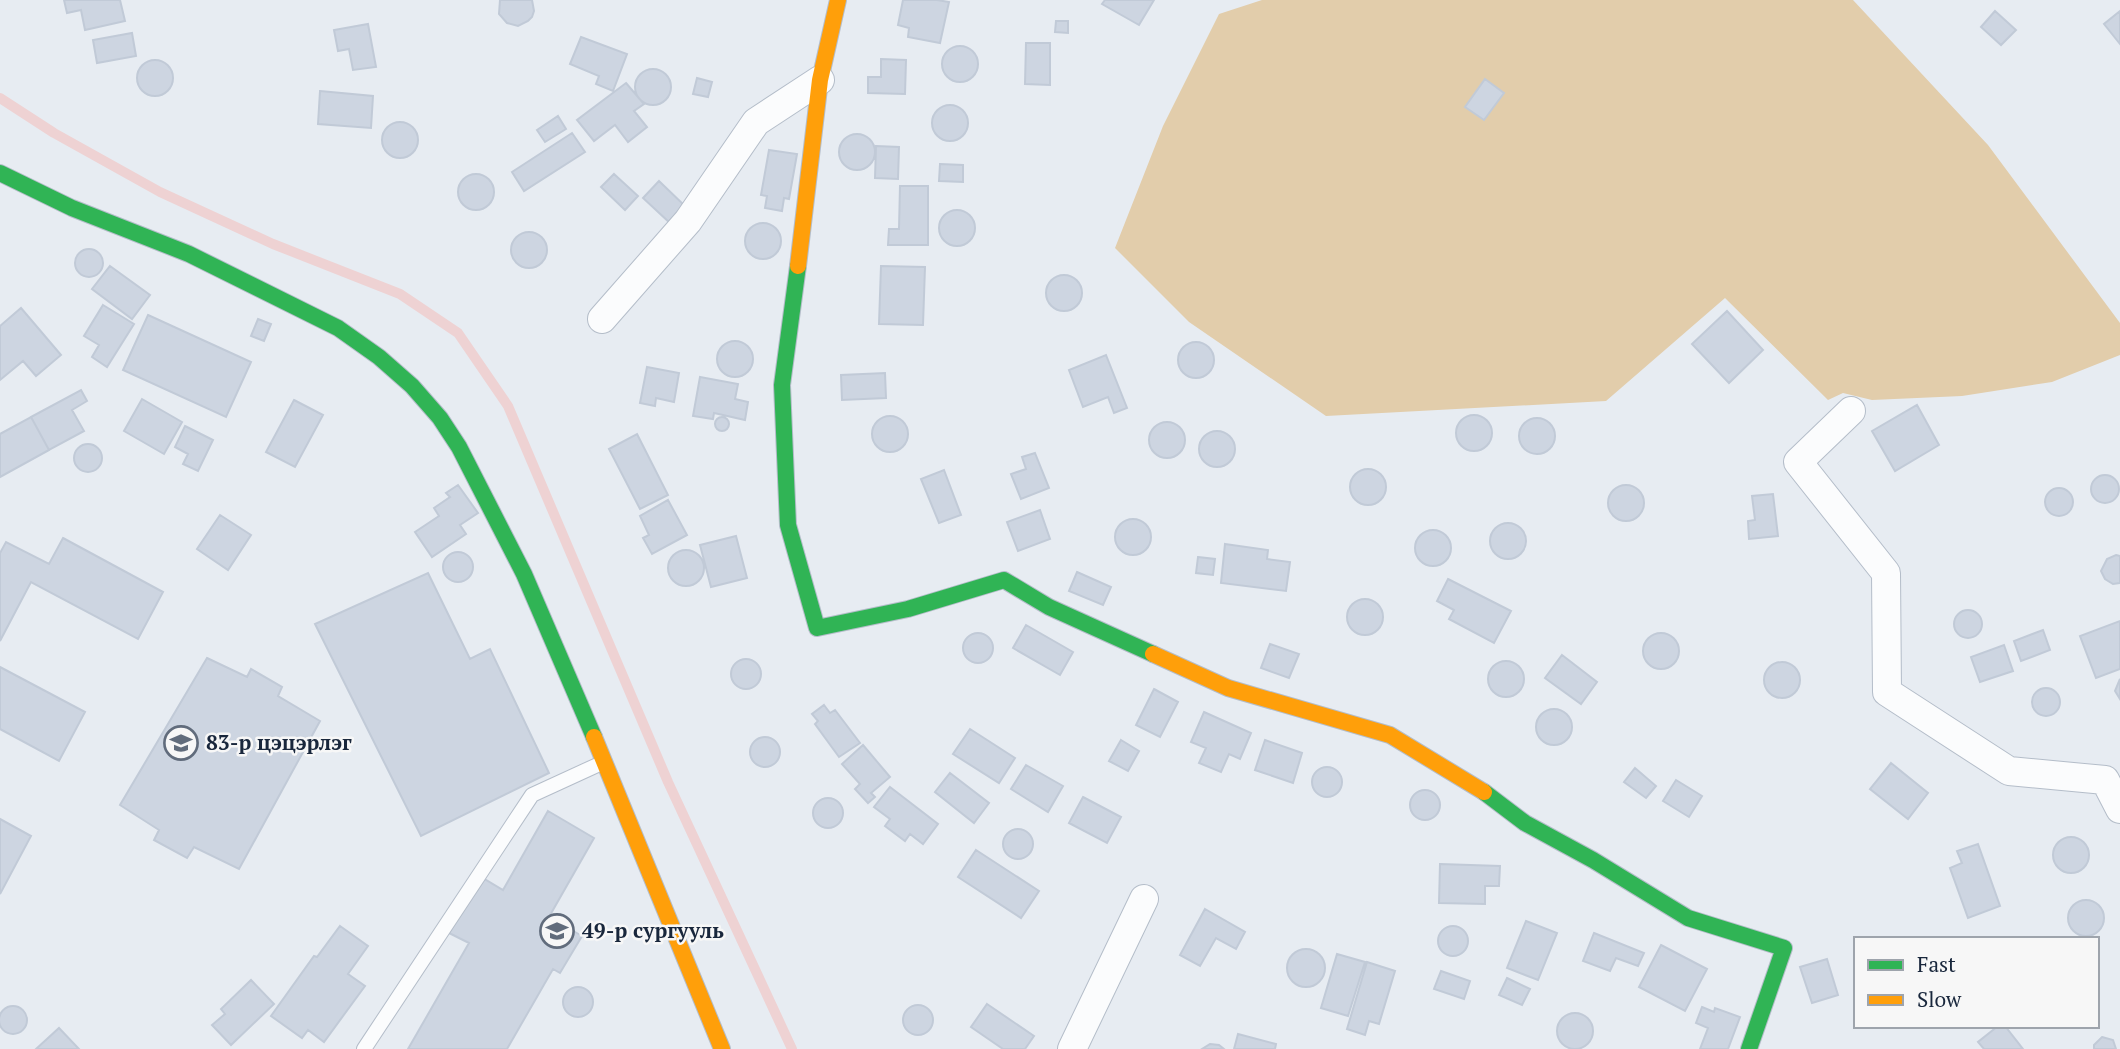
<svg xmlns="http://www.w3.org/2000/svg" width="2120" height="1049" font-family="'PT Serif',serif">
<rect width="100%" height="100%" fill="#e7ecf2"/>
<path fill="#e2cdab" d="M1262 0H1853L1988 145 2120 323V355L2052 382 1962 396 1872 400 1843 393 1828 400 1725 298 1606 401 1326 416 1189 322 1115 248 1163 126 1219 14Z"/>
<g fill="none" stroke-linecap="round" stroke-linejoin="round">
<path stroke="#eed2d3" stroke-width="10" d="M0 98 54 133 160 192 273 244 400 294 458 333 508 406 668 782 792 1049"/>
</g>
<path fill="#cdd5e1" stroke="#c1cad7" stroke-width="2" d="M64 0H120L125 21 85 30 81 10 67 13Z
M500 0H532L534 11 532 17 528 21 518 26 507 23 499 14Z
M903 0H937L949 2 940 43 908 37 909 28 898 25Z
M1105 0H1154L1139 25 1102 4Z
M1995 11 2016 30 2001 45 1981 27Z
M2120 11V44L2104 24Z
M1056 21H1068V33L1055 32Z
M368 24 376 67 353 70 349 49 338 51 334 30Z
M132 33 136 56 97 63 93 40Z
M581 37 627 54 613 91 596 84 599 76 570 64Z
M1026 43H1050V85L1025 84Z
M942 64a18 18 0 1 1 36 0a18 18 0 1 1-36 0Z
M881 59 906 60 905 94 868 93V77H881Z
M137 78a18 18 0 1 1 36 0a18 18 0 1 1-36 0Z
M635 87a18 18 0 1 1 36 0a18 18 0 1 1-36 0Z
M697 78 712 82 708 97 693 94Z
M1485 79 1504 93 1484 120 1465 107Z
M626 83 644 104 634 111 647 127 628 142 615 125 594 141 577 120Z
M320 91 373 96 371 128 318 124Z
M932 123a18 18 0 1 1 36 0a18 18 0 1 1-36 0Z
M558 116 566 129 545 142 537 130Z
M382 140a18 18 0 1 1 36 0a18 18 0 1 1-36 0Z
M572 133 585 152 524 191 512 172Z
M839 152a18 18 0 1 1 36 0a18 18 0 1 1-36 0Z
M876 146 899 147 898 179 875 178Z
M769 150 797 154 789 199 784 198 782 211 765 208 767 196 761 195Z
M940 164 963 165V182L939 181Z
M614 174 638 196 625 210 601 187Z
M458 192a18 18 0 1 1 36 0a18 18 0 1 1-36 0Z
M659 181 686 207 670 223 643 198Z
M900 186H928V245H888L889 229H899Z
M939 228a18 18 0 1 1 36 0a18 18 0 1 1-36 0Z
M745 241a18 18 0 1 1 36 0a18 18 0 1 1-36 0Z
M511 250a18 18 0 1 1 36 0a18 18 0 1 1-36 0Z
M75 263a14 14 0 1 1 28 0a14 14 0 1 1-28 0Z
M110 266 150 295 132 319 92 289Z
M881 266 925 267 923 325 879 324Z
M1046 293a18 18 0 1 1 36 0a18 18 0 1 1-36 0Z
M103 305 134 324 107 367 92 357 99 345 84 336Z
M21 308 61 355 36 376 23 361 0 380V326Z
M1727 311 1763 350 1729 383 1692 344Z
M148 315 251 362 226 417 123 370Z
M258 319 271 324 264 341 251 336Z
M717 359a18 18 0 1 1 36 0a18 18 0 1 1-36 0Z
M1178 360a18 18 0 1 1 36 0a18 18 0 1 1-36 0Z
M1106 355 1127 408 1114 413 1108 397 1083 407 1069 370Z
M647 367 679 373 674 402 656 398 655 406 640 403Z
M885 373 886 398 842 400 841 375Z
M700 377 738 384 735 399 748 402 745 420 714 413 713 419 693 416Z
M81 390 87 401 72 410 84 431 49 450 31 417Z
M142 399 182 422 164 454 124 431Z
M294 400 323 415 295 467 266 452Z
M1917 405 1939 445 1895 471 1872 431Z
M1456 433a18 18 0 1 1 36 0a18 18 0 1 1-36 0Z
M872 434a18 18 0 1 1 36 0a18 18 0 1 1-36 0Z
M715 424a7 7 0 1 1 14 0a7 7 0 1 1-14 0Z
M31 417 49 450 0 477V434Z
M1519 436a18 18 0 1 1 36 0a18 18 0 1 1-36 0Z
M1149 440a18 18 0 1 1 36 0a18 18 0 1 1-36 0Z
M185 426 213 440 198 471 183 464 188 454 175 447Z
M1199 449a18 18 0 1 1 36 0a18 18 0 1 1-36 0Z
M637 434 668 495 640 509 609 449Z
M74 458a14 14 0 1 1 28 0a14 14 0 1 1-28 0Z
M1035 453 1049 488 1021 499 1011 474 1026 469 1022 457Z
M1350 487a18 18 0 1 1 36 0a18 18 0 1 1-36 0Z
M944 470 961 515 939 523 921 479Z
M2091 489a14 14 0 1 1 28 0a14 14 0 1 1-28 0Z
M458 485 478 513 460 525 466 534 432 557 415 532 439 516 434 508 450 497 446 493Z
M1608 503a18 18 0 1 1 36 0a18 18 0 1 1-36 0Z
M2045 502a14 14 0 1 1 28 0a14 14 0 1 1-28 0Z
M1773 494 1778 536 1749 539 1748 521 1755 520 1752 496Z
M668 500 687 535 652 554 643 538 649 535 640 516Z
M1040 510 1050 539 1018 551 1007 522Z
M220 515 251 535 228 570 197 549Z
M1115 537a18 18 0 1 1 36 0a18 18 0 1 1-36 0Z
M1490 541a18 18 0 1 1 36 0a18 18 0 1 1-36 0Z
M1415 548a18 18 0 1 1 36 0a18 18 0 1 1-36 0Z
M736 536 747 578 711 587 700 545Z
M63 538 163 592 138 639 31 582 0 641V553L6 542 49 564Z
M1225 544 1268 550 1267 559 1290 562 1286 591 1221 583Z
M668 568a18 18 0 1 1 36 0a18 18 0 1 1-36 0Z
M443 567a15 15 0 1 1 30 0a15 15 0 1 1-30 0Z
M2116 555 2120 556V583L2113 584 2105 579 2101 571 2107 559Z
M1198 557 1215 559 1213 575 1196 573Z
M1077 572 1111 587 1103 605 1069 591Z
M428 573 470 659 490 649 549 773 421 836 315 624Z
M1448 579 1511 611 1494 643 1449 619 1454 610 1437 601Z
M1347 617a18 18 0 1 1 36 0a18 18 0 1 1-36 0Z
M1954 624a14 14 0 1 1 28 0a14 14 0 1 1-28 0Z
M2120 621V669L2096 678 2080 636Z
M1026 625 1073 652 1060 675 1013 648Z
M2043 630 2050 650 2021 661 2014 641Z
M1643 651a18 18 0 1 1 36 0a18 18 0 1 1-36 0Z
M963 648a15 15 0 1 1 30 0a15 15 0 1 1-30 0Z
M1270 644 1299 654 1289 678 1261 668Z
M2004 645 2013 671 1980 682 1971 657Z
M1562 655 1597 682 1581 704 1545 678Z
M207 658 247 677 251 669 282 687 278 696 320 721 239 869 194 847 187 858 154 840 159 830 120 805Z
M731 674a15 15 0 1 1 30 0a15 15 0 1 1-30 0Z
M1488 679a18 18 0 1 1 36 0a18 18 0 1 1-36 0Z
M1764 680a18 18 0 1 1 36 0a18 18 0 1 1-36 0Z
M0 667 85 712 59 761 0 729Z
M2120 679V699L2115 691Z
M2032 702a14 14 0 1 1 28 0a14 14 0 1 1-28 0Z
M1154 689 1178 702 1160 737 1136 725Z
M824 705 830 713 835 710 860 743 839 757 815 724 818 721 812 714Z
M1536 727a18 18 0 1 1 36 0a18 18 0 1 1-36 0Z
M1204 712 1251 733 1240 759 1229 754 1221 772 1199 763 1206 748 1191 742Z
M970 729 1015 758 999 783 953 754Z
M750 752a15 15 0 1 1 30 0a15 15 0 1 1-30 0Z
M1121 740 1139 751 1128 771 1109 761Z
M1265 740 1302 753 1293 783 1255 770Z
M863 745 890 777 871 793 875 797 868 803 855 789 860 784 842 764Z
M1891 763 1928 793 1908 819 1870 789Z
M1026 765 1063 786 1048 812 1011 789Z
M1312 782a15 15 0 1 1 30 0a15 15 0 1 1-30 0Z
M1635 768 1656 786 1646 798 1624 782Z
M950 773 989 803 974 823 935 792Z
M1676 780 1702 796 1689 817 1663 801Z
M890 787 938 824 923 844 910 834 905 841 885 826 890 819 874 807Z
M1410 805a15 15 0 1 1 30 0a15 15 0 1 1-30 0Z
M1083 797 1121 817 1107 843 1069 823Z
M813 813a15 15 0 1 1 30 0a15 15 0 1 1-30 0Z
M548 811 594 838 549 917 582 936 560 973 553 969 507 1049H408L469 943 449 933 481 877 503 890Z
M0 819 31 836 0 894Z
M1003 844a15 15 0 1 1 30 0a15 15 0 1 1-30 0Z
M2053 855a18 18 0 1 1 36 0a18 18 0 1 1-36 0Z
M1978 844 2000 906 1968 918 1950 868 1962 863 1957 851Z
M976 850 1039 891 1021 918 958 877Z
M1440 864 1500 866 1499 886H1485V904L1439 903Z
M2068 918a18 18 0 1 1 36 0a18 18 0 1 1-36 0Z
M1205 909 1245 932 1236 949 1216 938 1200 966 1180 955Z
M1526 921 1557 933 1538 980 1507 968Z
M340 926 368 946 348 974 365 986 324 1042 308 1030 302 1038 271 1016 314 956 317 957Z
M1438 941a15 15 0 1 1 30 0a15 15 0 1 1-30 0Z
M1594 933 1644 953 1638 966 1616 958 1610 971 1583 961Z
M1661 945 1707 969 1685 1011 1639 987Z
M1287 968a19 19 0 1 1 38 0a19 19 0 1 1-38 0Z
M1337 954 1365 962 1348 1016 1321 1008Z
M1827 959 1838 995 1812 1003 1800 967Z
M1367 962 1395 971 1379 1024 1369 1021 1365 1035 1347 1029Z
M1441 971 1470 981 1464 999 1434 989Z
M1507 978 1530 989 1522 1005 1499 995Z
M251 980 274 1004 231 1045 212 1025 225 1014 221 1009Z
M563 1002a15 15 0 1 1 30 0a15 15 0 1 1-30 0Z
M987 1004 1034 1036 1025 1049H1003L971 1027Z
M903 1020a15 15 0 1 1 30 0a15 15 0 1 1-30 0Z
M-1 1020a14 14 0 1 1 28 0a14 14 0 1 1-28 0Z
M1702 1007 1714 1012 1715 1008 1740 1017 1728 1049H1700L1708 1028 1696 1023Z
M1557 1031a18 18 0 1 1 36 0a18 18 0 1 1-36 0Z
M1998 1026H2005L2023 1049H1984L1978 1042Z
M59 1028 79 1049H36Z
M1238 1034 1276 1044 1275 1049H1234Z
M2102 1037 2113 1040 2116 1049H2094V1045Z
M1210 1044 1219 1045 1224 1049H1202Z"/>
<g fill="none" stroke-linecap="round" stroke-linejoin="round">
<g stroke="#b4bdc9" stroke-width="16">
<path id="lane" d="M364 1049 532 795 604 762"/>
</g>
<g stroke="#b4bdc9" stroke-width="30">
<path id="street" d="M602 319 688 221 756 122 820 80
M1851 411 1798 462 1886 573 1887 692 2009 771 2105 780 2120 809
M1072 1049 1144 899"/>
</g>
<g stroke="#b4bdc9" stroke-width="18">
<path id="fast" d="M0 173 72 208 189 254 338 328 379 357 412 386 440 418 459 447 524 574 594 737
M798 266 782 385 788 525 817 628 908 609 1004 580 1049 607 1153 654
M1484 792 1525 823 1593 860 1688 918 1784 948 1749 1049"/>
</g>
<g stroke="#b4bdc9" stroke-width="18">
<path id="slow" d="M798 266 820 80 838 0
M1153 654 1228 688 1390 735 1484 792
M594 737 722 1049"/>
</g>
<use href="#lane" stroke="#fbfcfd" stroke-width="14"/>
<use href="#street" stroke="#fbfcfd" stroke-width="28"/>
<use href="#fast" stroke="#30b455" stroke-width="16"/>
<use href="#slow" stroke="#ff9f0a" stroke-width="16"/>
</g>
<defs>
<g id="school-ring" transform="scale(1.75)"><circle r="9.5" fill="#f7f7f7" stroke="#616c7c" stroke-width="1.5"/><path d="M0-5L7-2L0 1L-7-2ZM-4 1L0 2.5L4 1V4Q0 6-4 4Z" fill="#616c7c"/></g>
</defs>
<g fill-rule="evenodd">
<use href="#school-ring" x="181" y="743"/>
<use href="#school-ring" x="557" y="931"/>
</g>
<g text-anchor="middle" stroke-width="5" stroke-linejoin="round" paint-order="stroke">
<g font-size="21" font-weight="bold" fill="#19273c" stroke="#f7f7f7" text-anchor="start">
<text x="206" y="750">83-р цэцэрлэг</text>
<text x="582" y="938">49-р сургууль</text>
</g>
</g>
<rect x="1854" y="937" width="245" height="91" fill="#f7f7f7" stroke="#9ea4ac" stroke-width="2"/>
<rect x="1868" y="960" width="35" height="10" fill="#30b455" stroke="#9ea4ac" stroke-width="2"/>
<text x="1917" y="972" font-size="21" fill="#19273c">Fast</text>
<rect x="1868" y="995" width="35" height="10" fill="#ff9f0a" stroke="#9ea4ac" stroke-width="2"/>
<text x="1917" y="1007" font-size="21" fill="#19273c">Slow</text>
</svg>
